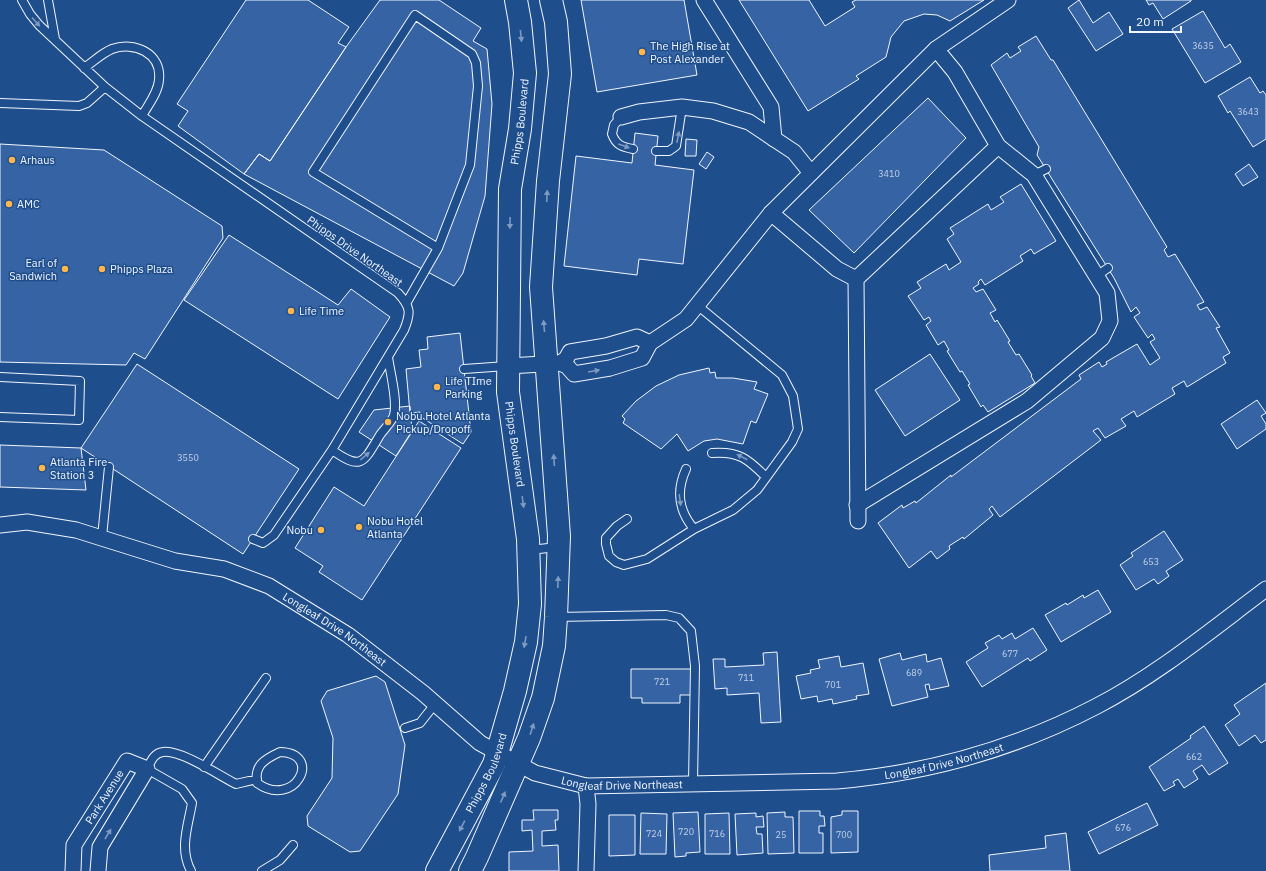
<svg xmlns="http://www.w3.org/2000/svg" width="1266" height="871" font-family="'IBM Plex Sans',sans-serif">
<rect width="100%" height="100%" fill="#1f4e8c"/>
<path fill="#3563a3" stroke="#f2f6ff" d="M246 0H308L349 27 338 43 346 47 270 161 259 154 244 174 178 126 188 111 177 104Z
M380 0H439L481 28 473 41 487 49 492 104 485 196 463 273 454 286 244 174 259 154 270 161 346 47Z
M581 0H684L697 75 597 92Z
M739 0H809L825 26 855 7 852 2 856 0H984L950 21 937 15 924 14 904 21 891 37 886 57 856 76 859 79 808 111Z
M1079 0 1093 23 1109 12 1123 34 1096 51 1068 8Z
M1146 0H1191V1L1163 19 1153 3 1149 5Z
M1203 11 1225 48 1230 44 1241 62 1205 83 1172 29Z
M1036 36 1051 60H1053L1167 247 1164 250 1168 257 1175 254 1204 302 1197 305 1200 310 1207 307 1220 327 1216 328 1230 353 1223 357 1226 363 1187 387 1184 381 1172 388 1175 394 1137 417 1134 411 1121 419 1126 426 1105 438 1098 428 1093 431 1101 440 1000 517 992 506 989 509 993 515 964 539 963 537 949 546 950 549 937 559 931 551 909 568 878 523 902 505 903 508 915 501 916 503 951 475V477L1081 379 1079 375 1099 362 1102 367 1107 364 1106 362 1137 344 1150 365 1160 358 1150 342 1155 339 1152 334 1148 338 1134 317 1140 313 1136 307 1131 312 1114 278 1037 155 1039 147 991 65 1007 53 1010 58 1021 51 1018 47Z
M1250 77 1260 93 1263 91 1266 95V139L1253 147 1230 111 1228 113 1218 96Z
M928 98 966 138 854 253 809 210Z
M635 133 658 136 655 165 694 170 683 264 639 259 637 275 564 266 576 156 632 163Z
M686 139 697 140 696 156H685Z
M0 144 104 150 222 226 223 238 145 359 134 353 126 365 0 362Z
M707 152 714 157 706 169 699 164Z
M1249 164 1258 177 1243 186 1235 174Z
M1021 184 1056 241 1034 254 1031 249 1020 256 1023 261 985 285 981 279 978 282 979 284 973 288 976 292 983 289 996 310 990 313 995 322 997 320 1010 341 1008 342 1016 355 1019 354 1032 375 1031 376 1035 383 988 412 983 405 981 407 968 385 970 384 962 371 960 372 947 351 949 350 944 341 938 345 926 325 931 321 929 317 924 320 908 296 921 288 917 282 946 264 949 270 961 262 947 239 954 234 950 228 988 204 991 210 1004 202 1000 197Z
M229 235 338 305 351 289 390 317 338 399 184 300Z
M460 333 471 432 463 444 421 417 420 412 410 413 406 369 421 367 419 350 428 349 427 337Z
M930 354 960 400 905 436 875 390Z
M137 364 299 469 243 554 81 448Z
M709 368 710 373 715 372 716 378H733L757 382 754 389 768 394 756 423 751 421 743 444 717 439 704 441 688 451 677 434 661 449 623 423 625 419 622 416 636 401 656 386 679 375Z
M1257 400 1266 413 1261 416 1266 424V429L1237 449 1221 424Z
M410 406 412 431 396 456 359 432 374 410Z
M419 421 461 448 362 600 319 572 323 566 295 548 334 487 364 506Z
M0 445 81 448 86 490 0 487Z
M1164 531 1183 560 1166 571 1169 576 1158 584 1154 579 1136 590 1120 565 1133 556 1131 553Z
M1098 590 1111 612 1061 642 1045 615 1066 603 1067 605 1083 595 1084 598Z
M1033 628 1047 650 1030 661 1028 658 982 687 966 662 988 648 985 643 999 635 1002 639 1012 633 1015 639Z
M777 652 781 722 761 723 759 693 727 695V688L715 689 713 659H725V667L764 665 763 653Z
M900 653 902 660 926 654 927 662 941 658 949 686 930 690 929 684 925 685 928 697 892 706 879 659Z
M839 656 841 667 863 663 869 694 856 696 857 699 833 704 832 699 818 702 817 696 801 699 796 676 811 673 810 670 820 668 818 660Z
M631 669H693V695H680V703H642V698H631Z
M376 676 385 682 405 745 398 794 360 851 350 852 308 826 307 816 332 778 333 738 321 701 327 691Z
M1266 683V740L1261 743 1255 735 1239 746 1225 725 1240 714 1234 705Z
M1204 726 1228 763 1209 775 1202 765 1193 771 1198 779 1184 788 1178 779 1173 782 1175 785 1164 791 1149 767 1191 738 1190 736Z
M1147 803 1158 825 1099 854 1088 832Z
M533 810H558V820H555L556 830 542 831V846L558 845 559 871H509V852L533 851 532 830 522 831V820H534Z
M799 811H820V816H824L825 826H819V833H823V853H799Z
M842 811H858V852L831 853V817L842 815Z
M698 812 700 852 686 853V856L675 857 673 813Z
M785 812V817H793L794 853 768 854 767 813Z
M641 813 667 814 666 854H640Z
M729 813 730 854H705V814Z
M756 813V817L763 816 764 827H756L757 834H762L763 853 737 855 735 814Z
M609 815H635V855L609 856Z
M1066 833 1070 871H990L989 855 1046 848 1045 836Z"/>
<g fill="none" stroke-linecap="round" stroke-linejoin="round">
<g stroke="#f2f6ff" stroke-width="10">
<path id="lane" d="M22 0 30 14 39 25 105 87 142 116 398 293C411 307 411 313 404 330L332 450 274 535 263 543 253 539
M48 0 55 39
M84 68C93 62 102 53 112 49 134 41 162 53 159 80 158 93 148 105 142 116
M0 103 79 106 87 103 105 87
M621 117 614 125 612 134C616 145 622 147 633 149
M656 151H669L676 146 682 107
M1034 175 1046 169
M1098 275 1108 268
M407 302 438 248 470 165 478 86 476 63 472 54 415 15 313 172 438 248
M464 369 507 366
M0 377 80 381 79 420 0 417
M332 450C362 471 363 463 380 435 384 429 392 422 394 415 398 401 390 372 388 357
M712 453C739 451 748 459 766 477
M686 469C676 491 678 510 694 529
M627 519 617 526 606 538V544L609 556 616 562 624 565 647 559 694 529 733 510 757 490 792 442 798 429 793 396 782 375 697 305
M102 537 109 467
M529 550 558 547
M556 617 666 615 679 618 691 631 695 666 693 783
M405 728 420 723 435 704
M280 752C324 753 295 810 257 783 254 765 265 759 280 752Z
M204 767 266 678
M191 871C179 849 188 826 192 803L182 789 147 769C151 761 154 753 163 752 180 749 220 776 236 784L257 779
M262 871 280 860 293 845"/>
</g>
<g stroke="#f2f6ff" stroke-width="17">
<g id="street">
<path d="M704 0 771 107 774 139"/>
<path d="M621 117 639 112 682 107 713 111 749 122 794 152 811 173"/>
<path d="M771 213 837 269 856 279"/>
<path d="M560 363 566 359 570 352 606 346 637 337 650 343"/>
<path d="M508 366 560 363 567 366 574 374 610 368 642 358 650 343 686 319 771 213 936 49 1008 0"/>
<path d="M857 505 1027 401 1102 338 1110 321 1107 293 1034 175 998 146 955 72 936 49"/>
<path d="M858 521 856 279 998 146"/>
<path id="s1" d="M0 525 27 522 76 530 175 561 224 569 269 586 348 635 423 693 480 743 535 773 586 786 837 781C929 773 1015 749 1097 706 1157 675 1211 630 1266 589"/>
<path d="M586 786 588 804 586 871"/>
<path id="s2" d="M73 871 74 845 127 761 147 769 100 847 98 871"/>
</g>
</g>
<g stroke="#f2f6ff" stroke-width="24">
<g id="secondary">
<path id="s3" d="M437 871 494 764 515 691 526 642 530 604 528 539 508 392 510 189 520 129 525 73 520 22 516 0"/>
<path d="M470 871 477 857 529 738 543 698 554 646 556 617 559 536 541 287 548 181 560 74 556 22 551 0"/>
</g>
</g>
<use href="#lane" stroke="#1f4e8c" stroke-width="8"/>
<use href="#street" stroke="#1f4e8c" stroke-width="15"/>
<use href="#secondary" stroke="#1f4e8c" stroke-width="22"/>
</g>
<defs><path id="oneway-solid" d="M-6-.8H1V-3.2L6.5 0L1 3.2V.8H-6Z"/></defs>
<g fill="#7e9ac0">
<use href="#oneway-solid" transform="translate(36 22) rotate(48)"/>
<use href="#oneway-solid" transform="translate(521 36) rotate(84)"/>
<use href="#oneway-solid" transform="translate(678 137) rotate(-79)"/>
<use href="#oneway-solid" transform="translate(624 146) rotate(20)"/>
<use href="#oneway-solid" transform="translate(547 196) rotate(-87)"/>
<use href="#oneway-solid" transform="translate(510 223) rotate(91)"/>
<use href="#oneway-solid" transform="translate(544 326) rotate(-95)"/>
<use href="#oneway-solid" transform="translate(594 371) rotate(-10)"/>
<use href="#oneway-solid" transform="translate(365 456) rotate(-40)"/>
<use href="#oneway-solid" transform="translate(742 457) rotate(-152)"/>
<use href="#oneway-solid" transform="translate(554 460) rotate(-94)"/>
<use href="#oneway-solid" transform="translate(680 500) rotate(82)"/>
<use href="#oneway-solid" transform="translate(523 502) rotate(82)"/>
<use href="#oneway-solid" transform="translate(558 582) rotate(-88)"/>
<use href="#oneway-solid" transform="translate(525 642) rotate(100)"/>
<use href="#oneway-solid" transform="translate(532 729) rotate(-72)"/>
<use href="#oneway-solid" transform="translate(503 797) rotate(-67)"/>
<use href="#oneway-solid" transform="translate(462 826) rotate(118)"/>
<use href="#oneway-solid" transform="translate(108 834) rotate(-59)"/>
</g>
<g fill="#ffb74d" stroke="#1f4e8c" stroke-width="1.5">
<circle cx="642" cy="52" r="4"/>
<circle cx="12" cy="160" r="4"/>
<circle cx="9" cy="204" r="4"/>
<circle cx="65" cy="269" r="4"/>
<circle cx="102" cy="269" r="4"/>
<circle cx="291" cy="311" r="4"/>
<circle cx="437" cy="387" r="4"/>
<circle cx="388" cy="422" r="4"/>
<circle cx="42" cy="468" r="4"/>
<circle cx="359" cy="527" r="4"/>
<circle cx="321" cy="530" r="4"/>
</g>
<g text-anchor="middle" stroke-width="3" stroke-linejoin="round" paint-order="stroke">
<g font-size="9" fill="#c3d1e8">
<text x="1203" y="49">3635</text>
<text x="1248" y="115">3643</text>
<text x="889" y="177">3410</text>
<text x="188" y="461">3550</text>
<text x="1151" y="565">653</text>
<text x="1010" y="657">677</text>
<text x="914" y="676">689</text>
<text x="746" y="681">711</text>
<text x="662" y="685">721</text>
<text x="833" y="688">701</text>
<text x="1194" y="760">662</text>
<text x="1123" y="831">676</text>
<text x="686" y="835">720</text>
<text x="654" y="837">724</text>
<text x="717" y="837">716</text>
<text x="781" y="838">25</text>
<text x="844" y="838">700</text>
</g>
<g font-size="11" fill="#f2f6ff" stroke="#1f4e8c" text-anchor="start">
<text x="650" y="50">The High Rise at<tspan x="650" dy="13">Post Alexander</tspan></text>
<text x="20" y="164">Arhaus</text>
<text x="17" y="208">AMC</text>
<text x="57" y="267" text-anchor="end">Earl of<tspan x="57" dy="13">Sandwich</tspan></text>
<text x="110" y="273">Phipps Plaza</text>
<text x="299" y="315">Life Time</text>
<text x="445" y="385">Life TIme<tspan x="445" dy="13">Parking</tspan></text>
<text x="396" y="420">Nobu Hotel Atlanta<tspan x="396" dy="13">Pickup/Dropoff</tspan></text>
<text x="50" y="466">Atlanta Fire<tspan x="50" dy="13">Station 3</tspan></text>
<text x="367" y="525">Nobu Hotel<tspan x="367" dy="13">Atlanta</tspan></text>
<text x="313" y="534" text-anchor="end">Nobu</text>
</g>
<g font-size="11" fill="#f2f6ff" stroke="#1f4e8c">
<text dy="4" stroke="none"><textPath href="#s3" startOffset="770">Phipps Boulevard</textPath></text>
<text transform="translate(355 251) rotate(35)" y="4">Phipps Drive Northeast</text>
<text transform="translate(515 444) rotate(82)" y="4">Phipps Boulevard</text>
<text dy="4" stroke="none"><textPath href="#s1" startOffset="357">Longleaf Drive Northeast</textPath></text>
<text dy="4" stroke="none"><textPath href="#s1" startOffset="1017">Longleaf Drive Northeast</textPath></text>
<text dy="4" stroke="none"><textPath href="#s3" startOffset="110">Phipps Boulevard</textPath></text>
<text dy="4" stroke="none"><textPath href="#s1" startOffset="693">Longleaf Drive Northeast</textPath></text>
<text dy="4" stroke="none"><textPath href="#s2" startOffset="83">Park Avenue</textPath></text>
</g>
</g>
<path d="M1130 26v6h51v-6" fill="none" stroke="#f2f6ff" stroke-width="2"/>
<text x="1136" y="26" font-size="12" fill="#f2f6ff" stroke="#1f4e8c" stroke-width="3" paint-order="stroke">20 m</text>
</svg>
